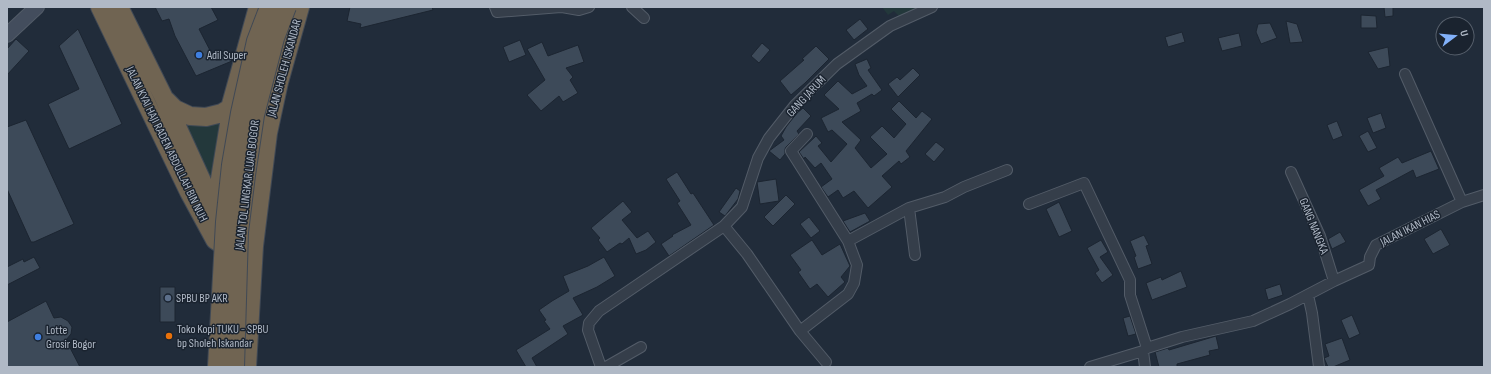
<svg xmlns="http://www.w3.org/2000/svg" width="1491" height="374" font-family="'Sofia Sans Condensed',sans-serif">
<rect width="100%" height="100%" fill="#212c3a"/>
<path fill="#23383b" d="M882 7H928L899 16 894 11 888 15Z
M175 109 222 113 217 208Z"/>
<path fill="#3d4a59" stroke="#1c2531" d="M155 7H211L218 20 199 29 214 58 228 52 232 61 196 76 175 36 169 19 162 21Z
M350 7H432L433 10 360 28 361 24 347 21Z
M1384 7H1393V16L1385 17Z
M1361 15 1376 16 1377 28H1361Z
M860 19 868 29 854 40 846 30Z
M1286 21 1297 24 1303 42 1290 43Z
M1270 23 1277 38 1261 44 1256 32 1258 24Z
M78 29 122 124 69 149 48 104 79 89 59 46Z
M1182 32 1185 42 1168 47 1165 37Z
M1239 33 1242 46 1222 51 1218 38Z
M16 39 29 51 7 75V49Z
M520 40 526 55 509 62 503 47Z
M542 42 548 56 578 45 584 62 566 68 573 77 570 80 578 93 563 102 559 96 541 111 527 95 545 80 527 49Z
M762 43 770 50 759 63 751 56Z
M816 46 829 59 805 83 791 95 780 81 804 60 802 59Z
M1388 47 1390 66 1378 69 1368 52Z
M867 59 871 68 868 70 882 90 874 96 872 94 857 103 861 111 842 122 861 140 855 148 871 168 887 154 870 137 882 126 894 138 906 124 891 109 899 101 916 118 922 111 932 119 906 151 910 157 901 164 899 161 882 176 892 187 868 208 854 191 843 198 838 190 828 197 821 187 832 179 821 163 815 168 805 157 804 159 799 152 816 136 822 143 818 146 831 162 847 144 832 130 828 132 821 118 839 109 824 95 838 81 852 94 867 86 859 75 855 64Z
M913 68 920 75 898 97 888 84 897 77 900 80Z
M803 108 811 116 797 131 799 134 786 147 785 149V154L780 160 769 151 784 140 781 136 786 127 797 113Z
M1381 113 1386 128 1373 133 1367 118Z
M26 120 74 224 34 242H31L7 189V127Z
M1337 121 1343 136 1333 140 1327 125Z
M1368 131 1377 148 1368 152 1359 136Z
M936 142 945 149 934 162 925 154Z
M1431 151 1439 169 1416 178 1413 170 1376 190 1381 199 1368 206 1359 190 1384 176 1379 168 1398 157 1402 163Z
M677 172 691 194 693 193 714 225 669 256 661 244 673 236 672 235 691 225 677 203 680 201 666 179Z
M776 179 779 201 760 204 757 182Z
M736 188 740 191 738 199 725 216 719 212Z
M786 195 795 204 773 226 764 217Z
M623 201 632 212 622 220 637 238 648 231 656 242 646 250 636 254 629 238 622 244 620 243 607 252 598 240 600 238 591 228Z
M1059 202 1072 231 1059 237 1046 209Z
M865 213 870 221 850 232 843 221Z
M809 217 820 231 811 238 800 224Z
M1441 229 1450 245 1433 254 1424 239Z
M1340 232 1346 242 1332 249 1328 239Z
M1144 235 1149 245 1146 246 1152 264 1138 269 1134 257 1136 256 1130 241Z
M812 240 822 255 840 244 850 266 841 277 845 282 828 297 817 284 810 289 798 272 801 270 790 255Z
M1101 240 1108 252 1100 257 1113 275 1102 283 1095 273 1099 270 1087 248Z
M34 257 40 268 7 285V267L23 259 24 262Z
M604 257 615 276 597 287 573 298 583 315 563 326 568 334 532 358 537 367H526L516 350 550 329 544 321 546 320 539 310 552 301 569 291 563 276 588 266Z
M1181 271 1187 287 1152 300 1146 283 1161 277 1162 280Z
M1280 284 1283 295 1268 300 1265 289Z
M160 287H175V322H160Z
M46 301 54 318 61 317 68 321 72 327 71 334 66 340 80 367H7V322Z
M1352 315 1360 334 1349 339 1341 320Z
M1130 316 1136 334 1128 336 1123 318Z
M1216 336 1219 349 1209 351 1210 355 1177 364V367H1159L1155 352 1168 348 1169 350Z
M1342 338 1350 360 1333 367H1328L1324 358 1329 356 1325 344Z"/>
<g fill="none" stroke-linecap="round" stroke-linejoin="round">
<g stroke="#535c68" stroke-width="12">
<path id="street" d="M495 7 497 12 561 7
M562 7 579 10 589 7
M632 7 644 18
M1405 74 1462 202
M807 134 791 151 848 241 909 208 945 197 964 187 1007 170
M1291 172 1320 236 1334 281
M1029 204 1084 183 1130 280V295L1147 348
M909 208 915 255
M724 226 747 254 800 331 826 362
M1308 295 1312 313 1319 367
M800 331 848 294 854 283 857 265 848 241
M1143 351 1145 367
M601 367 588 330 589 323 599 311 724 226 742 207 758 158 769 138 795 105 837 64 890 26 932 7
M606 367 641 347
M1090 367 1143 351 1147 348 1182 337 1253 321 1290 304 1334 281 1369 265 1370 257 1376 245 1462 202 1484 195"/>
</g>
<g stroke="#535c68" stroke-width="16">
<path id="secondary" d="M7 35 37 7"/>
</g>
<g stroke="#404955" stroke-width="20">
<path id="highway" d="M100 7 189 192 215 240 235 253
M119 7 164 98 217 214
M166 100 175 109 190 116 206 117 222 113 230 108
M217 218 220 179 231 112 230 108 258 7
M247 367 254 246 268 133 279 82 300 7"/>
</g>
<use href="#street" stroke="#353e4a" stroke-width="10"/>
<use href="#secondary" stroke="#434d5d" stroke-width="14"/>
<use href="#highway" stroke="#706452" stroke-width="18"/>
<g stroke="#404955" stroke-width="20" stroke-linecap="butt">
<path id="highway-bridge" d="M217 367 225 222 231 165 240 113 256 41 269 7
M235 367 239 232 246 175 255 115 275 38 287 7"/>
</g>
<use href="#highway-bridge" stroke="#706452" stroke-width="18"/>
</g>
<g fill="#3f7fe0" stroke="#1a232f" stroke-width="1.5">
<circle cx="199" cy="55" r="4"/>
<circle cx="38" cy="337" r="4"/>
</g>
<circle fill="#5c6f8a" stroke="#1a232f" stroke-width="1.5" cx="168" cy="298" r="4"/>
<circle fill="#e8710a" stroke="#1a232f" stroke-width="1.5" cx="169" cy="336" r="4"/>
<g text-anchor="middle" stroke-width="3" stroke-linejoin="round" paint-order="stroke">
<g font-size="12" fill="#b0b9c6" stroke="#1a232f" text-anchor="start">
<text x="207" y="59">Adil Super</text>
<text x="176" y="302">SPBU BP AKR</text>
<text x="177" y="333">Toko Kopi TUKU - SPBU<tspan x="177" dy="14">bp Sholeh Iskandar</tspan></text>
<text x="46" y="334">Lotte<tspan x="46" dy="14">Grosir Bogor</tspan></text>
</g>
<g font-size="12" fill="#b0b9c6" stroke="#1a232f">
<text transform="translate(284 68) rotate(-75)" y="4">JALAN SHOLEH ISKANDAR</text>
<text transform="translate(806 96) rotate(-47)" y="4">GANG JARUM</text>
<text transform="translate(167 144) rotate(64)" y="4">JALAN KYAI HAJI RADEN ABDULLAH BIN NUH</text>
<text transform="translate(247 185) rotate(-83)" y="4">JALAN TOL LINGKAR LUAR BOGOR</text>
<text transform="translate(1314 226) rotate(68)" y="4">GANG NANGKA</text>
<text transform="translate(1410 228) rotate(-27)" y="4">JALAN IKAN HIAS</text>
</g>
</g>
<rect width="1491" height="374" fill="none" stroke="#b0b9c6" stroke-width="16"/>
<g transform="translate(1455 36) rotate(74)"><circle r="19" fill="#1a232f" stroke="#565f6b"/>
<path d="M0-3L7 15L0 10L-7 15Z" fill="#82b1f9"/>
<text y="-6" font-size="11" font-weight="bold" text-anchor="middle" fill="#b0b9c6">U</text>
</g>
</svg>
